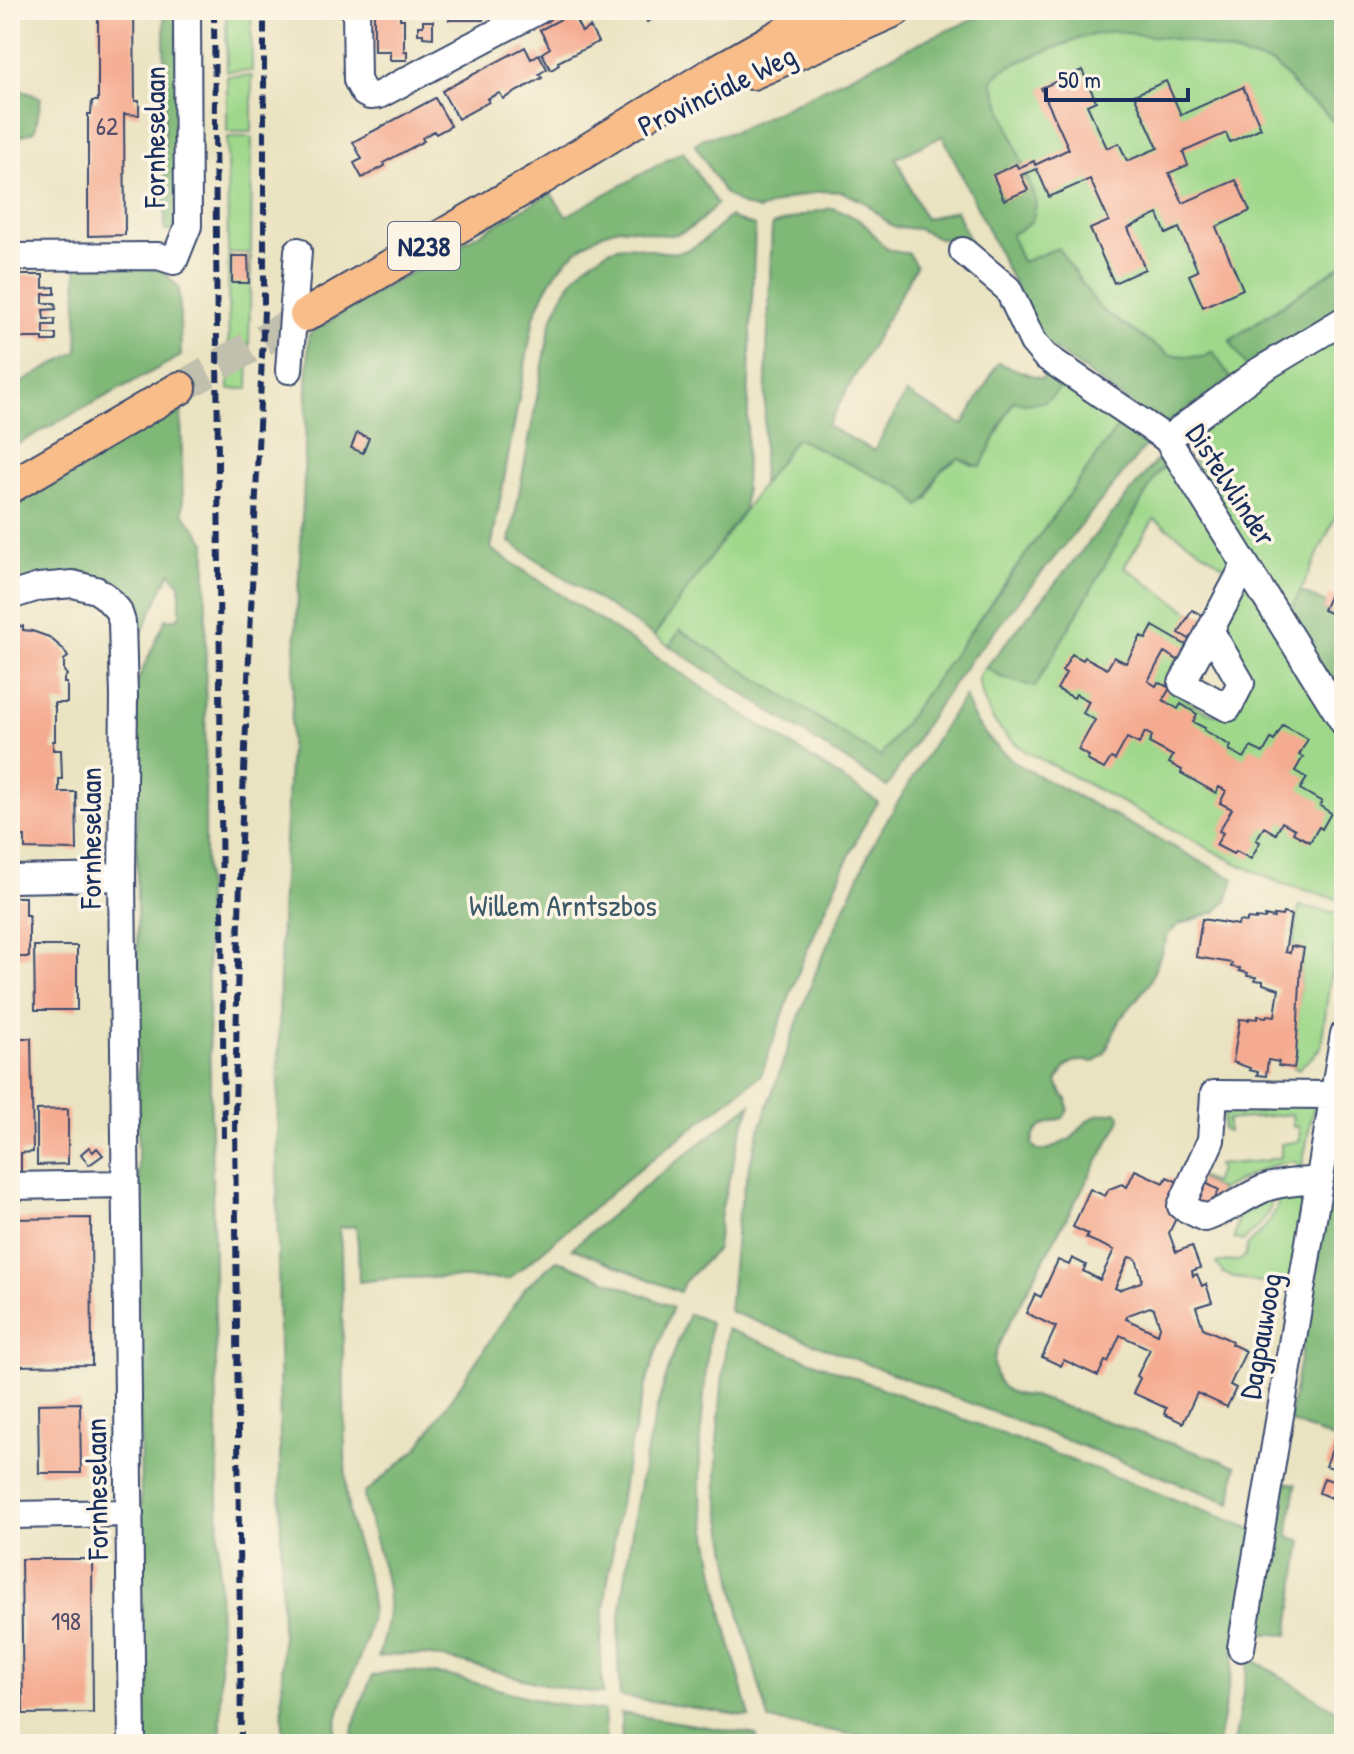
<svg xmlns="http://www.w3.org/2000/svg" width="1354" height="1754" font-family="'Patrick Hand',sans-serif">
<rect width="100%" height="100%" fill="#fcf5e5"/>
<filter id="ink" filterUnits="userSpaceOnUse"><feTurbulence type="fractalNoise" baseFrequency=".0125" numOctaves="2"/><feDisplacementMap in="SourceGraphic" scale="16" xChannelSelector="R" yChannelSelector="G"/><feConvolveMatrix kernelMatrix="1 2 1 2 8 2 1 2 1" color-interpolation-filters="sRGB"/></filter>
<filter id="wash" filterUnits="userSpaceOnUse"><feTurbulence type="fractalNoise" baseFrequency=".006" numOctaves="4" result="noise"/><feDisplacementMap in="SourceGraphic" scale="32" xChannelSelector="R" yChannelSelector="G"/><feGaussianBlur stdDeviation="1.8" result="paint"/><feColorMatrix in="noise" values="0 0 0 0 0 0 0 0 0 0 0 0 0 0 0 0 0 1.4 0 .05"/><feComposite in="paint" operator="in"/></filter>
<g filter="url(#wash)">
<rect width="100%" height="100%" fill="#eae3c1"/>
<path fill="#9fd88b" stroke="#5d8474" stroke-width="2" d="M226 10H251L252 71H227Z
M1112 31 1185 40 1273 64 1288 78 1302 96 1322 109 1344 134V263L1230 340 1247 368 1231 379 1202 357 1170 355 1100 309 1084 287 1022 262 1011 234 996 95 992 81 1005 68 1033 56 1083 37Z
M227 76H252V132H227Z
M227 137H252L251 253H228Z
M228 256H232V282H249L248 256H251L248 389H229Z
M1344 325V499L1287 619 1191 456 1195 431Z
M1066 380 1124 418 880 757 680 630 670 646 654 636 796 438 928 500 938 473 959 458 973 465 981 466 1013 401Z
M1173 459 1236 563 1230 570 1154 519 1124 567 1191 613V648L1168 687C1190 701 1208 721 1235 713L1217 630 1246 580 1344 740V901L1280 883 1238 864 1025 751C995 728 986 716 978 678L986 667 1001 677 1160 471Z
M1299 906 1343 914 1336 933 1321 1047 1312 1057 1298 1069 1294 1068 1301 965 1304 949 1293 947Z
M1315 1100 1300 1175 1296 1161C1268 1163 1244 1178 1220 1191L1223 1198 1216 1195 1219 1189 1200 1180 1201 1178 1213 1183 1219 1170 1217 1165 1264 1161 1281 1157V1144L1300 1141 1299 1127H1293L1292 1114 1228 1120V1132L1223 1130 1224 1112 1232 1104 1248 1101 1247 1110 1260 1112 1262 1101Z
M1309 1187 1295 1272C1290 1277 1286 1282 1278 1283 1265 1286 1236 1278 1223 1273L1216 1263C1229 1258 1246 1269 1247 1246 1264 1229 1278 1216 1280 1191Z
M1274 1193C1271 1214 1259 1227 1243 1241L1234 1239 1239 1209Z"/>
<path fill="#7fb877" stroke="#4d746a" stroke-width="2" d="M164 10H177V231H165Z
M996 10H1344V134L1322 109 1302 96 1288 78 1273 64 1185 40 1112 31 1083 37 1033 56 1005 68 992 81 1036 201C1035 221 1030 227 1011 234L1022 262 1058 248 1100 309 1170 355 1202 357 1213 351 1231 379 1162 427 1045 342 1006 268 943 136 896 158 925 219 956 210 971 245 939 238 918 229 893 227 866 203 843 192 822 191 791 198 759 210 742 205 724 193 695 144 704 138 734 132 927 39Z
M10 86 41 98 35 131 10 140Z
M683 151 717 204C706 215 693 230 677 234 661 238 643 230 628 228 618 227 607 231 598 236 563 256 548 280 534 317L491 549 878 802 860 832 804 957 761 1075 643 1166 509 1279C459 1278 409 1275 359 1282L358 1245 356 1226 339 1228 341 1247 346 1494C348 1504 349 1515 351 1525 359 1554 374 1583 371 1614 366 1659 335 1699 334 1744H283L277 1152 281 915 304 480 309 334 379 291 551 193 566 216Z
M832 208C842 212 853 215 862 222 881 238 878 253 908 253L916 266 827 426 874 451 906 393 963 425 998 363 1042 379 1047 368 1066 380C1049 403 1042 407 1013 401L981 466 973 465 959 458C951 463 941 468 937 476 930 487 931 497 920 506 904 490 909 488 885 481L796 438 762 485 772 225 814 212Z
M730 216 736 220 755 226 744 510 654 636 510 542 551 322C562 294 575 269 602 254 609 250 616 246 625 246 643 246 661 255 680 252 700 248 716 229 730 216Z
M1344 263V308L1247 368 1230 341Z
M76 264 162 270 179 288 181 356 10 448V389L78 351Z
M181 408 183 513 206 542 205 847 217 1410 221 1744H143C138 1391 138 1037 136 684L166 619H177L180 614V584L170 572 134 649 133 606 124 591 101 577 67 574 10 587V508Z
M1124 418 1153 437 971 659 930 717 887 787 670 646 680 630 880 757Z
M1166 449 1173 459 1159 471 1035 687 1001 677 986 667Z
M1300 591 1326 603 1323 610 1337 616 1334 622 1344 626V708L1287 619Z
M965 696C972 726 996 748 1020 766L1234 879 1227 901 1216 912 1180 924 1169 933 1149 984 1119 1021 1105 1053 1095 1062C1072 1059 1067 1061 1057 1082L1062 1094 1067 1099 1068 1109 1063 1118C1048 1122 1032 1127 1032 1145L1039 1151 1050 1149 1072 1138 1087 1121 1097 1115 1117 1112 1120 1116 1119 1123C1085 1184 1051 1244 1019 1306 1011 1321 992 1350 994 1367 997 1390 1012 1396 1033 1396L1236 1466 1231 1503 729 1311 738 1214 756 1140 791 1039 819 964 875 840 944 726Z
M751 1104 740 1135 721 1211 717 1249 684 1282 680 1292 572 1248 654 1179Z
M1344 1109V1151L1340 1170 1344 1172V1411L1334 1439 1289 1421Z
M557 1260 673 1307C642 1381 625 1461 614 1540 609 1575 603 1609 601 1644 600 1661 602 1677 603 1694 585 1691 566 1689 548 1685 493 1674 435 1645 378 1657 383 1639 389 1620 388 1600 386 1564 369 1530 364 1494L418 1448 526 1287Z
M689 1314 710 1322 700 1442V1492L723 1616 750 1717 620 1696C619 1680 618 1664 618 1647 619 1613 626 1578 630 1544 641 1466 658 1387 689 1314Z
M727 1329 1257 1531 1218 1744H910L769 1720 739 1613 717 1490V1442Z
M1280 1481 1296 1484 1288 1536 1302 1541 1288 1635 1256 1633Z
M1249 1658C1282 1675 1311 1697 1344 1714V1744H1234Z
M409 1671 450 1676 546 1702 604 1711 606 1744H351L356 1717 372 1676 388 1672Z
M621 1713 756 1735 759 1744H622Z"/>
<g id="blocks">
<path fill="#f5ab91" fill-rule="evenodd" d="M98 10H134L135 101H139V115L124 114 125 235 88 236V114H91L92 101H98Z
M374 10H400V19H404V51H407V60H390V51H374Z
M449 10H482L483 20H449Z
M641 10H671L647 22Z
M572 13 582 32 590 27 598 42 558 62 559 65 551 70 542 53 550 48 540 30Z
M423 21H433V38L423 37V34H418V26H423Z
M525 47 531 59 539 54 547 69 539 74 542 78 503 99 500 93 497 94 487 99 489 102 458 119 442 91Z
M1082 70 1096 101 1087 105 1107 148 1119 143 1127 161 1158 148 1134 95 1166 81 1181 115 1243 87 1261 128 1230 142 1226 133 1183 152 1188 165 1169 173 1183 203 1236 180 1250 211 1216 227 1243 289 1203 307 1189 275 1198 271 1179 228 1166 234 1158 214 1128 228 1145 269 1114 283 1090 229 1109 221 1090 179 1049 197 1037 169 1021 175 1028 190 1004 200 993 175 1016 164 1018 168 1034 161 1035 165 1069 149 1041 88Z
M435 98 451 126 436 134 434 131 422 138 424 141 383 163 385 166 362 178 354 163 362 159 353 142Z
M232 256H248L249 283H232Z
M19 275H43V288L55 287V294H43V303H55L56 309 43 310 44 319H55V325H44V334H56V341H43V338H20Z
M357 433 369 438 363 453 351 448Z
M1344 585V626L1334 622 1337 616 1323 610 1330 594 1339 598Z
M1192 610 1206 617 1193 641 1179 633Z
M23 626V630L32 631 49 637 63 649 68 657 64 660V671L67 675 64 679V683H67V703H54V706H55V741H53V750H61L62 779H59V792H76L77 850 25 849V836H10V627Z
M1153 626 1191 648 1183 663 1164 652 1148 681 1156 686 1158 682 1170 688 1163 700 1178 709 1181 704 1197 714 1193 722 1205 728 1204 730 1231 746 1229 750 1244 758 1251 747 1263 753 1271 739 1274 741 1283 725 1308 739 1299 755 1303 757 1295 771 1307 778 1300 789 1322 802 1320 806 1331 813 1322 829 1319 827 1310 842 1293 833 1295 829 1282 822 1276 834 1264 827 1256 840 1260 842 1251 859 1236 851 1233 854 1216 845 1223 833 1219 831 1232 809 1220 803 1226 791 1219 787 1216 793 1181 773 1182 770 1169 763 1173 756 1149 743 1152 736 1145 732 1139 744 1127 738 1115 760 1111 758 1104 769 1087 760 1089 756 1078 750 1095 720 1083 713 1089 701 1076 694 1074 698 1057 689 1066 673 1062 671 1072 654 1083 660 1085 657 1107 669 1114 657 1126 663 1141 636 1146 639Z
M10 897H25V915H29V957H10Z
M1283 913 1291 915 1285 952 1290 953 1291 946 1304 948 1301 965 1296 1057 1294 1068 1278 1066 1279 1062 1268 1060 1266 1076 1257 1075 1258 1072 1249 1070 1250 1068 1233 1062 1240 1019 1249 1020V1018L1258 1019V1016L1266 1017 1267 1015 1275 1016 1279 989 1263 984V981L1255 980 1256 977 1247 976 1248 973 1239 971 1240 968 1231 967 1232 963 1196 957 1202 919 1238 925 1239 921 1247 922V919L1256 920V918L1265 919V916L1274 918V915L1282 916Z
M34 946H77V1010H35Z
M10 1038H31L33 1152 21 1153V1174H10Z
M68 1109V1164L37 1165V1110Z
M89 1147 93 1152 97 1148 103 1155 89 1165 81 1154Z
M1135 1170 1164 1183 1167 1177 1185 1185 1179 1212 1169 1233 1176 1252 1192 1246 1200 1268 1192 1271 1193 1276 1197 1274 1202 1286 1206 1284 1212 1302 1196 1307 1203 1328 1232 1341 1231 1344 1246 1351 1230 1385 1236 1388 1227 1407 1197 1393 1183 1423 1164 1414 1166 1408 1133 1393 1140 1378 1137 1376 1150 1349 1120 1335 1108 1362 1105 1361 1098 1376 1064 1360 1061 1366 1042 1357 1056 1327 1026 1313 1035 1294 1041 1297 1058 1260 1069 1265 1072 1258 1086 1265 1083 1271 1100 1280 1114 1250 1086 1238 1088 1234 1073 1227 1090 1189 1105 1196 1109 1189 1122 1184 1127 1187ZM1129 1257 1136 1259 1142 1278 1141 1282 1119 1290 1115 1288ZM1150 1307 1154 1309 1160 1327 1158 1334 1126 1319 1128 1315Z
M1200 1180 1219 1190 1209 1211 1189 1202Z
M91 1218 92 1365 10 1366V1219Z
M80 1403 81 1473H39L38 1404Z
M1344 1415V1471L1326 1466Z
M1324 1478 1338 1483 1331 1498 1319 1493Z
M21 1559H92L93 1713 23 1714Z"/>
</g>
</g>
<g filter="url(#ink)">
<use href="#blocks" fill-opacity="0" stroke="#3a4a6d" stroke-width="2"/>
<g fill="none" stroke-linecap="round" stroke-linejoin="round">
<path stroke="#c1bfad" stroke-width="32" stroke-dasharray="32 16" stroke-linecap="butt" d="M180 388 306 315"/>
<g stroke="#3a4a6d" stroke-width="30">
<path id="minor" d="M356 10 357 80 364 93 370 96 379 95 539 10
M963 251 1008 289 1033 342 1045 356 1167 439 1344 723
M10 257 158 256 174 261 188 226 187 10
M289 370 298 251
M1167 439 1259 371 1344 320
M10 596 39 587 73 584 96 590 105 596 118 610 122 622 124 697 122 877 132 1744
M1210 630 1241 683 1228 708 1182 683 1245 565
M10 879 122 877
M1320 1180C1301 1182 1280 1182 1263 1189 1243 1198 1226 1211 1205 1218L1181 1206 1211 1140 1214 1094 1334 1095 1344 1098
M10 1186 125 1184
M10 1515 130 1513
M1241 1648 1344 1034"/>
</g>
<g stroke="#3a4a6d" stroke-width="36">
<path id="major" d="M752 73 895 10
M306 315 542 178 707 77 825 10
M10 487 180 388"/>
</g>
<use href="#minor" stroke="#fff" stroke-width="26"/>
<use href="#major" stroke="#f8bd89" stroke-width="32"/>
<path stroke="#1b2f5e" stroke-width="6" stroke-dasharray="12 6" stroke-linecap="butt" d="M214 10 224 1140
M241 1744 235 1119 237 999 241 841 264 310V10"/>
</g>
</g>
<g text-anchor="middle" stroke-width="7" stroke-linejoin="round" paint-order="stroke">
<g font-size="26" fill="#524e6b">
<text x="107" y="135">62</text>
<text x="66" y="1630">198</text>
</g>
<rect fill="#fcf5e5" stroke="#5e6a86" stroke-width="2" x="388" y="222" width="72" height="48" rx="6"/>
<g font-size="28" font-weight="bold" fill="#1b2f5e">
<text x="424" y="256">N238</text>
</g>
<g font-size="30" fill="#1b2f5e" stroke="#fcf5e5">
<text transform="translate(717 91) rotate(-26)" y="10">Provinciale Weg</text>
<text transform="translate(155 137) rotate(-90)" y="10">Fornheselaan</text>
<text transform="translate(1231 485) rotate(57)" y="10">Distelvlinder</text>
<text transform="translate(91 838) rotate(-90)" y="10">Fornheselaan</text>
<text transform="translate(1261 1336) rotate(-80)" y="10">Dagpauwoog</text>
<text transform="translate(97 1489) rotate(-91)" y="10">Fornheselaan</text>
</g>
<g font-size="30" fill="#3c5969" stroke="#fcf5e5">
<text x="563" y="916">Willem Arntszbos</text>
</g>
</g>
<rect width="1354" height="1754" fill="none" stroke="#fcf5e5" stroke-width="40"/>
<path d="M1046 88v12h142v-12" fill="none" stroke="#1b2f5e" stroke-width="4"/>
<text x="1058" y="88" font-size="24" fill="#1b2f5e" stroke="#fcf5e5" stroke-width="6" paint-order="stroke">50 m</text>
</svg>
